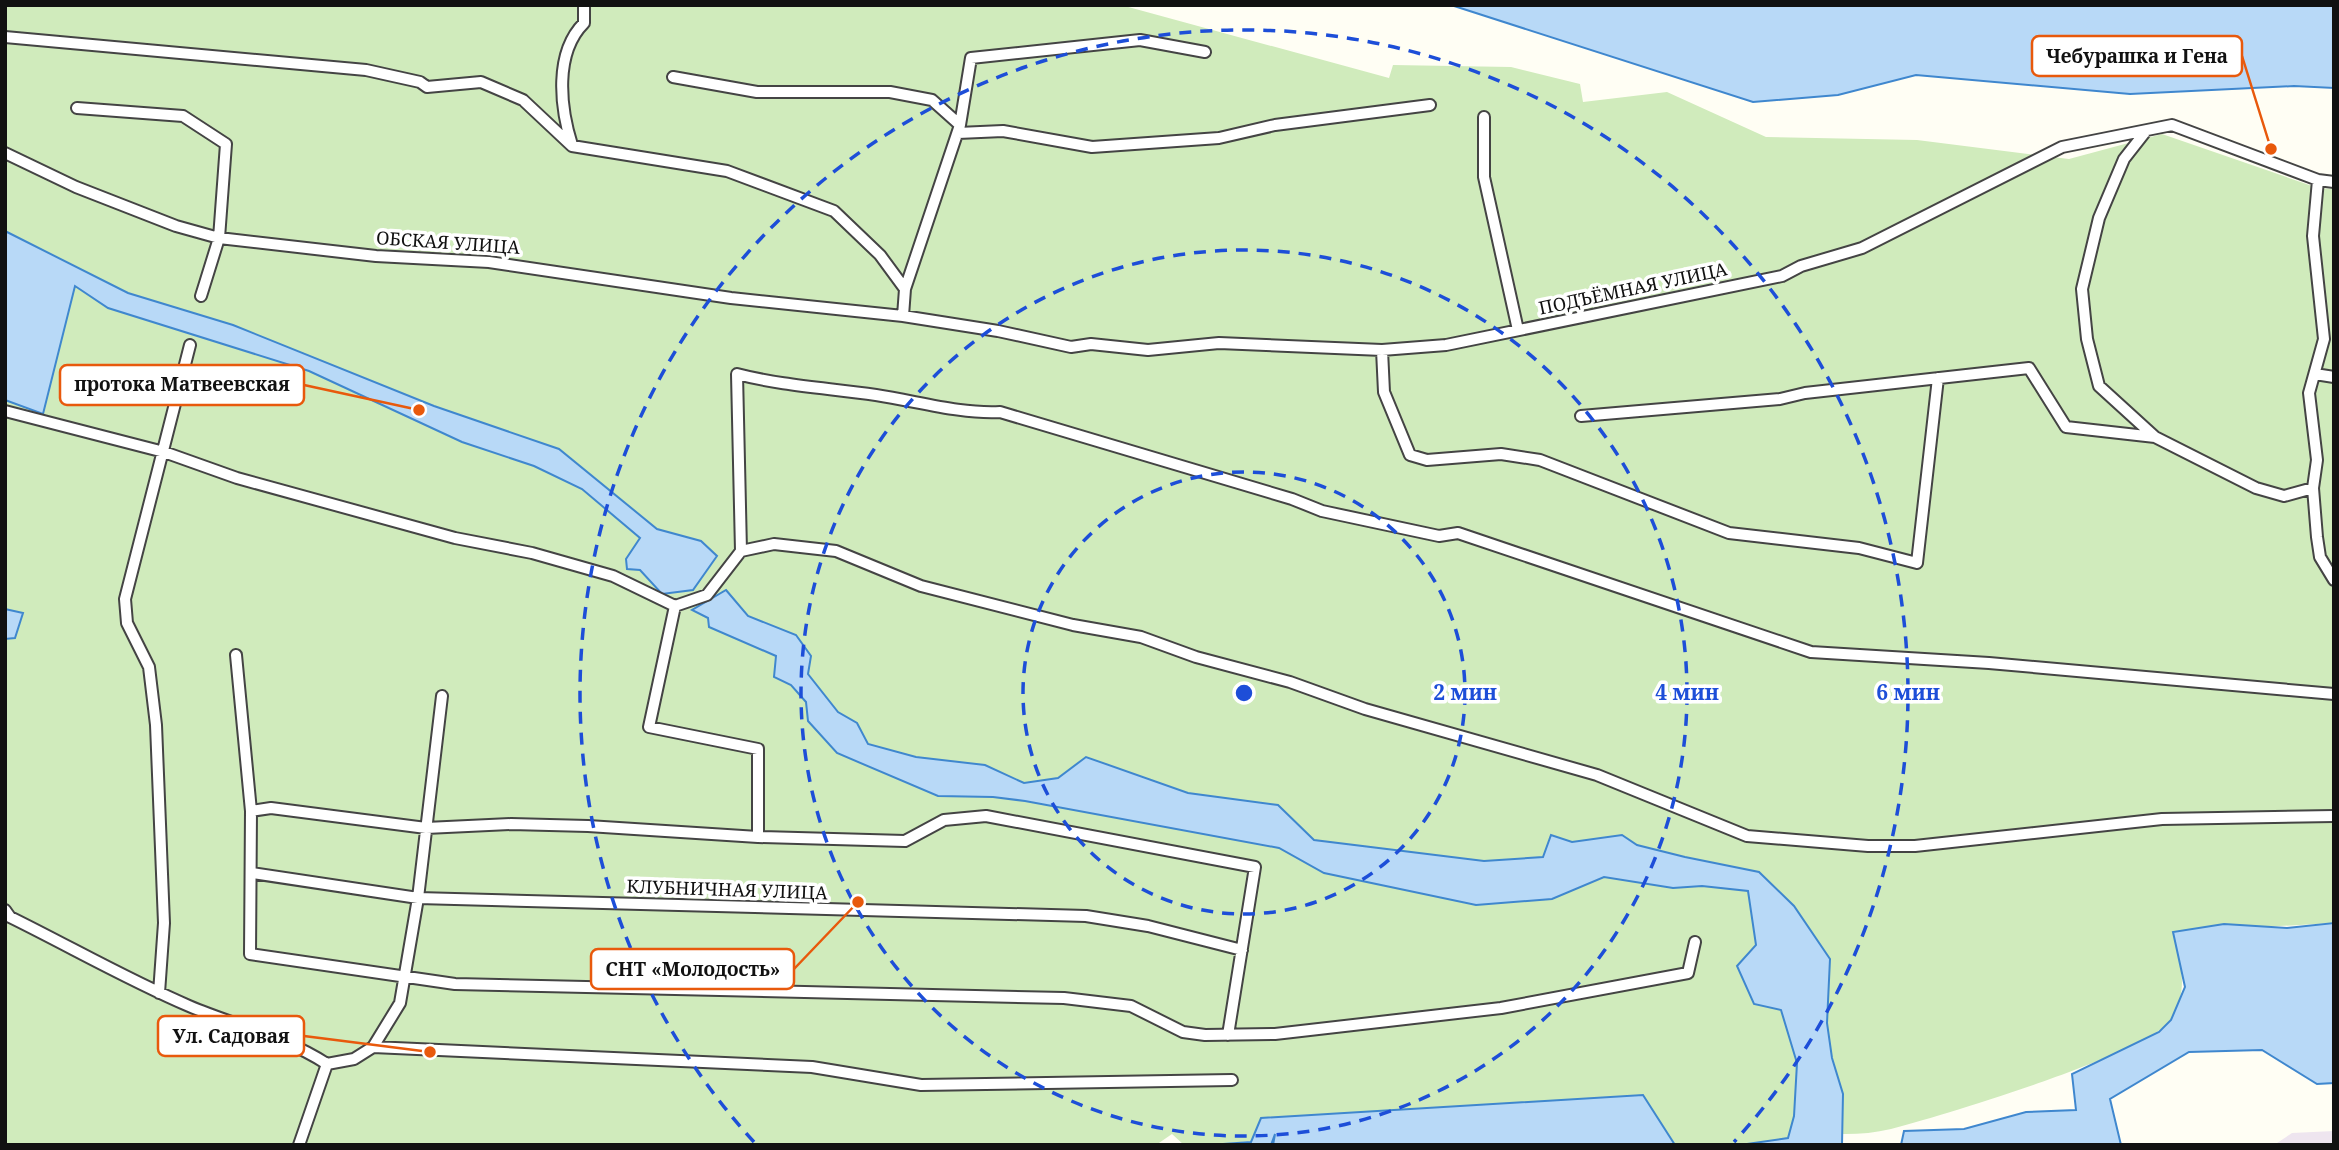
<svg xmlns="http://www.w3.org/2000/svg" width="2339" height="1150" font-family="'Noto Serif',serif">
<rect width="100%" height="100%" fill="#fffef4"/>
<path fill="#eee5ef" d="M2334 1131V1145H2274L2292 1133Z"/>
<path fill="#d0ebbc" d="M5 5H1121L1389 78 1393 65 1511 67 1580 84 1583 102 1667 92 1766 137 1917 140 2069 159 2162 134 2318 188 2334 189V923L2173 932C2180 966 2190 987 2171 1019 2151 1053 1938 1117 1891 1129 1858 1137 1824 1134 1790 1130L1788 1138 1740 1145H1675L1652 1109 1624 1105 1209 1145H1184L1172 1134 1156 1145H5Z"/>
<path fill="#b8d9f7" stroke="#3f87ce" stroke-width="2" d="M1451 5H2334V88L2294 86 2130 94 1916 75 1838 95 1753 102Z
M5 231 128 293 233 325 434 406 559 449 657 529 701 541 717 556 693 590 662 594 640 570 627 569 626 559 640 538 582 489 534 466 462 442 309 371 108 308 75 286 43 414 5 400Z
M726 590 748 616 796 635 811 656 808 674 838 712 857 723 868 744 916 757 985 765 1024 783 1058 778 1086 757 1188 793 1278 805 1314 840 1484 861 1543 857 1551 835 1572 842 1622 835 1637 845 1685 857 1759 872 1794 906 1830 959 1827 1023 1832 1058 1843 1094 1842 1145H1740L1788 1138 1794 1116 1797 1063 1781 1010 1754 1004 1737 966 1756 945 1748 891 1702 886 1673 888 1604 877 1552 899 1476 905 1324 873 1279 848 1025 801 993 797 938 796 837 753 808 721 806 702 791 685 774 677 776 656 709 627 708 618 692 610Z
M5 609 23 613 15 638 5 639Z
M2334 923V1083L2317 1084 2262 1050 2189 1052 2110 1099 2121 1145H1901L1904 1131 1964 1129 2026 1112 2076 1110 2072 1074 2159 1032 2171 1020 2185 987 2173 932 2224 924 2287 928Z
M1643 1095 1675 1145H1273L1275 1134 1271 1145H1209L1251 1142 1261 1118Z"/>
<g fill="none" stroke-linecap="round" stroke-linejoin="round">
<g stroke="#444" stroke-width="14">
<path id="minor" d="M5 37 366 70 420 82 427 87 481 82 523 100 572 146 727 171 834 211 880 255 905 289
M673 77 757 92H890L932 100 960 125
M77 108 183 116 226 144 219 238 201 296
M1484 117V177L1518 330
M2146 131 2124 159 2099 218 2082 289 2087 339 2099 386 2155 437
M958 133 1003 131 1092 147 1219 138 1275 125 1430 105
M572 145C560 107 554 53 584 23V5
M5 153 76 187 176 226 219 238 376 256 489 262 731 298 903 316 998 331 1071 347 1091 344 1148 350 1219 343 1382 350 1446 345 1782 276 1801 266 1862 248 2062 147 2172 125 2318 180 2334 182
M2318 180 2313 236 2324 339 2309 393 2317 460 2313 488 2317 537 2320 557 2334 580
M903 316 905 289 960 125 971 58 1140 40 1205 52
M1382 350 1384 392 1410 455 1427 460 1501 454 1540 460 1729 533 1859 548 1917 563 1938 378
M2315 374 2334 377
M5 411 164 452 237 478 455 538 532 553 613 576 675 606 707 595 741 551 737 374C783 386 829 388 876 395 917 401 959 414 1000 412L1292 499 1322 511 1439 536 1458 533 1811 652 1989 663 2334 694
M1581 416 1780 399 1805 393 2029 368 2066 427 2155 437 2256 488 2284 496 2313 488
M741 551 774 544 836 551 921 586 1073 625 1141 637 1196 657 1290 682 1365 709 1597 775 1747 836 1868 846H1915L2162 819 2334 816
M675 606 649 727 758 749V837
M236 655 251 811 250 954 455 984 1064 998 1131 1006 1183 1032 1205 1035 1275 1034 1501 1008 1688 973 1695 942
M251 811 271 808 426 828 511 824 588 826 758 837 905 841 944 820 986 816 1255 867 1228 1035
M252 873 418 898 1086 916 1148 926 1242 950
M5 910 10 917C69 946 128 980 189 1006 236 1026 284 1036 327 1064
M159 993 164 923 156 725 149 667 127 623 125 599 190 345
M373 1047 812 1067 921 1085 1232 1080
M327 1064 354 1059 373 1047 400 1003 418 898 442 696
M299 1145 327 1064"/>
</g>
<use href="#minor" stroke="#fff" stroke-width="10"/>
</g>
<g fill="none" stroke="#1d4ed8" stroke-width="3.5" stroke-dasharray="12 9">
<circle cx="1244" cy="693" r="221"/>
<circle cx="1244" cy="693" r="443"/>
<path d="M754 1142A664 664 0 1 1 1734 1142"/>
</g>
<g text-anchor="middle" stroke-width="7" stroke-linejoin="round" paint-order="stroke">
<g font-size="18" fill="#111" stroke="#fff">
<text transform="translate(448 243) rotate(4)" y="6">ОБСКАЯ УЛИЦА</text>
<text transform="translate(1633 289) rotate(-12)" y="6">ПОДЪЁМНАЯ УЛИЦА</text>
<text transform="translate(727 890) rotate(2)" y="6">КЛУБНИЧНАЯ УЛИЦА</text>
</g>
</g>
<circle cx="1244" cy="693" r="10" fill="#1d4ed8" stroke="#fff" stroke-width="3.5"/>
<g font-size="21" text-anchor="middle" font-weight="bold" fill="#1d4ed8" stroke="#fff" stroke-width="7" stroke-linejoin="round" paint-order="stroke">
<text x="1465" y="700">2 мин</text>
<text x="1687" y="700">4 мин</text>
<text x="1908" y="700">6 мин</text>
</g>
<path fill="none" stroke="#e8590c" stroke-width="2.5" d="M2271 149L2242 56M419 410L304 385M858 902L794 969M430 1052L304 1036"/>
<g fill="#e8590c" stroke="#fff" stroke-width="2.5">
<circle cx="2271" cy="149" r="7"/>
<circle cx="419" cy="410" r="7"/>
<circle cx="858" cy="902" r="7"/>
<circle cx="430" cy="1052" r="7"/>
</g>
<g fill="#fff" stroke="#e8590c" stroke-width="2.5">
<rect x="2032" y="36" width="210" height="40" rx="7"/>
<rect x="60" y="365" width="244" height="40" rx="7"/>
<rect x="591" y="949" width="203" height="40" rx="7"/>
<rect x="158" y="1016" width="146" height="40" rx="7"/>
</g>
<g font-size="19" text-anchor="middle" font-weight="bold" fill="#111">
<text x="2137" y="63">Чебурашка и Гена</text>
<text x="182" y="391">протока Матвеевская</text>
<text x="693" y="976">СНТ «Молодость»</text>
<text x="231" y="1043">Ул. Садовая</text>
</g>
<rect width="2339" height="1150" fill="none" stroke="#111111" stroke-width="14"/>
</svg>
